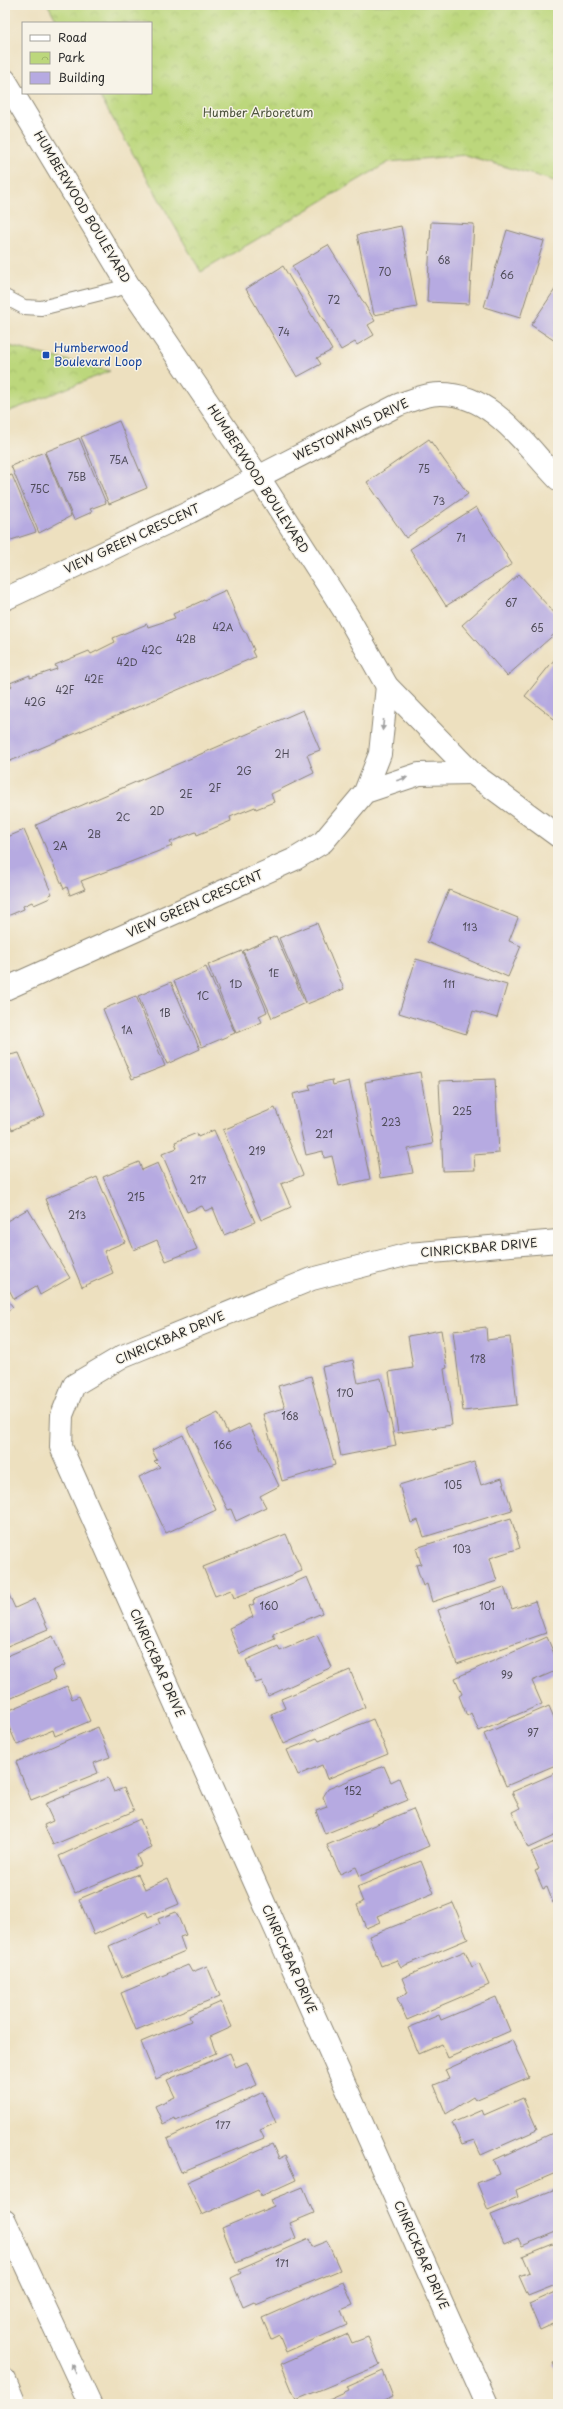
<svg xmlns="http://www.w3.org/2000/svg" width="563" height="2409" font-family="'Playpen Sans',sans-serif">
<defs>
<pattern id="park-crowns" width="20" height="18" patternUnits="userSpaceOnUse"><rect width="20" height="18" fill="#bcd77c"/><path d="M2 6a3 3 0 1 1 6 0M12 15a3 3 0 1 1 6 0" fill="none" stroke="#a2b96b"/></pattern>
</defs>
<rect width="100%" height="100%" fill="#f7f3e8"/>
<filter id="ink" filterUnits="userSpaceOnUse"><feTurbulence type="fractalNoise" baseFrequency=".025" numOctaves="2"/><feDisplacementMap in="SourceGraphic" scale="8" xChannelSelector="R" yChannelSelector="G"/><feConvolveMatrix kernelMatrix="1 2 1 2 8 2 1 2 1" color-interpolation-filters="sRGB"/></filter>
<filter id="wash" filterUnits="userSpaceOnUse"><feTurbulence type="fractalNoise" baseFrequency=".012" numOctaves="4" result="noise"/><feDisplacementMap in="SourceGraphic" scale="16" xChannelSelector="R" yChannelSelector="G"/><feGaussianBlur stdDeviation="0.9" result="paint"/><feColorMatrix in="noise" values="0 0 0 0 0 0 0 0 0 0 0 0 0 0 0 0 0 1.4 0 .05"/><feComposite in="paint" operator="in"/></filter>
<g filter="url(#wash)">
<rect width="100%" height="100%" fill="#ede0bf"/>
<path fill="url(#park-crowns)" stroke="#748154" d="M48 5H558V182L465 155 389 162 201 272 98 93H151V23H58Z
M5 345 110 371 5 413Z"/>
<g id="blocks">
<path fill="#b6aae1" d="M431 222 474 224 469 304 427 302Z
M401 226 417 307 374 315 357 235Z
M507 230 544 241 520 318 484 307Z
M328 245 375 321 368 325 374 335 357 345 355 342 341 350 292 266Z
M283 266 332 350 317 358 321 364 297 377 246 289Z
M558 285V343L531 325Z
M119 421 147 488 109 504 81 437Z
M79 438 106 503 90 509 92 512 74 520 45 452Z
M429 439 468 494 406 538 367 482Z
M44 452 71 516 39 533 11 466Z
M12 475 36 532 5 542V477Z
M476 507 512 564 446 606 410 549Z
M519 574 558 617V631L507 676 462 625Z
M226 590 241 627 244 632H246L254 650 252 651 255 657 8 762 5 754V689L12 686 10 683 30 675V678L57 669 55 665 89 651 91 654 115 642 113 638 147 624 148 627 175 618 173 614Z
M558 655V722L525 696Z
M303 710 320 750 307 755 314 773 271 794 274 802 256 809 255 807 230 817 231 821 197 835 196 832 170 842 172 846 81 881 85 889 70 895 67 887 64 889 36 825Z
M24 830 52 894 49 895 50 898 34 905 32 902 23 906 24 909 5 917V838Z
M449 890 518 918 509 941 521 946 508 977 427 942Z
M317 923 344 989 307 1004 279 938Z
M276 936 305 1003 272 1018 243 951Z
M242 951 267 1012 259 1016 262 1022 236 1033 208 965Z
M416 959 507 985 497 1018 473 1011 466 1034 399 1013Z
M206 967 235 1033 202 1047 174 981Z
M171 982 200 1049 167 1064 138 996Z
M136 996 165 1066 132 1079 103 1009Z
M19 1053 45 1115 12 1130 5 1114V1056Z
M420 1072 433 1144 408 1149 413 1173 380 1178 365 1082Z
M495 1079 499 1153 474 1155 475 1170 443 1171 439 1081Z
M332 1080 333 1085 349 1081 370 1179 339 1186 332 1156 324 1158 323 1151 306 1155 293 1094 311 1090 309 1085Z
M275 1108 303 1175 281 1184 291 1207 261 1220 223 1130Z
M214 1130 255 1222 224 1235 213 1208 205 1211 202 1206 187 1212 162 1154 177 1148 175 1142 197 1133 198 1137Z
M139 1162 142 1170 158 1163 197 1249 166 1261 157 1240 134 1250 103 1177Z
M97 1177 125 1242 104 1251 113 1273 82 1287 45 1199Z
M28 1209 70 1278 40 1295 36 1286 14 1299 5 1282V1222Z
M5 1297 13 1307 5 1314Z
M486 1327 487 1340 510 1337 517 1405 463 1411 453 1331Z
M441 1330 447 1368 444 1369 452 1425 398 1433 389 1372 413 1368 408 1336Z
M353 1360 358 1383 381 1378 396 1445 341 1456 322 1367Z
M311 1376 335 1465 282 1481 263 1414 285 1408 278 1386Z
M218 1413 228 1434 249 1424 279 1486 260 1496 266 1507 236 1521 231 1509 228 1510 187 1428Z
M183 1435 216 1510 166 1533 139 1477 160 1467 154 1461 157 1460 152 1450Z
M474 1462 481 1485 502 1478 512 1510 424 1537 418 1520 411 1523 399 1485Z
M511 1518 520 1548 490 1558 497 1581 432 1602 427 1584 423 1586 416 1565 421 1564 416 1548Z
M286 1534 302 1571 234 1598 231 1590 215 1596 203 1567Z
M307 1577 322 1613 273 1634 275 1639 240 1654 229 1628 253 1617 249 1606 254 1604 253 1600Z
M5 1586 15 1608 35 1599 48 1629 5 1647Z
M504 1587 512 1609 535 1601 546 1633 457 1664 438 1610Z
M317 1635 332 1667 268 1696 262 1681 256 1683 246 1660 278 1646 280 1651Z
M53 1636 65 1665 52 1671 55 1679 5 1701V1657Z
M547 1637 558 1663V1670L532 1681 542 1704 479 1731 471 1713 467 1716 459 1696 462 1694 455 1678Z
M350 1670 365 1707 284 1744 271 1714 285 1708 281 1699Z
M67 1686 72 1699 79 1696 90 1721 55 1736 53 1730 17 1745 5 1718V1712Z
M549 1706 558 1727V1764L506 1786 484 1734Z
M373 1719 388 1754 327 1779 322 1765 298 1775 287 1750 317 1738 319 1741Z
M98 1727 110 1757 94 1763 98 1773 31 1800 16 1762Z
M384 1766 391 1782 399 1778 408 1800 325 1834 316 1811 327 1807 323 1797 328 1789Z
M558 1772V1834L528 1848 512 1812 520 1808 512 1792Z
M108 1778 114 1792 124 1788 134 1811 53 1845 44 1825 53 1821 45 1804Z
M413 1809 429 1846 360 1876 356 1867 340 1874 327 1845Z
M140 1819 152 1848 137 1855 141 1865 75 1893 59 1856Z
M558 1840V1901L553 1903 547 1887 543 1889 535 1871 539 1869 531 1852Z
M421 1861 434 1893 377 1916 380 1922 366 1928 357 1905 363 1902 357 1887Z
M138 1874 145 1889 168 1878 179 1904 148 1917 146 1912 94 1935 79 1899Z
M453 1903 468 1939 401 1967 397 1960 381 1966 369 1936Z
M176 1912 186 1935 180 1937 185 1951 122 1978 109 1946 160 1924 158 1919Z
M465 1951 472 1967 479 1963 489 1985 407 2020 397 1998 408 1993 402 1978Z
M188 1965 192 1972 207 1966 220 1996 136 2030 121 1993Z
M496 1997 510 2031 448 2058 442 2044 419 2054 408 2028 439 2015 441 2020Z
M221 2002 232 2027 210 2037 216 2053 156 2079 141 2042 191 2021 189 2016Z
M512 2040 529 2077 475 2100 473 2097 446 2114 434 2085 449 2079 445 2070Z
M230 2053 236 2067 247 2062 257 2085 176 2121 175 2118 163 2124 155 2106 175 2097 167 2080Z
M263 2092 276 2123 260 2130 264 2138 181 2172 167 2139Z
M523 2098 537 2130 481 2155 474 2140 462 2144 452 2123 482 2110 484 2115Z
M555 2132 558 2140V2172L516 2190 518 2197 488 2210 477 2183 500 2174 494 2160Z
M272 2144 279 2159 285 2156 296 2180 261 2196 258 2190 202 2215 187 2182Z
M303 2187 314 2213 290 2223 296 2238 236 2263 222 2228 274 2206 271 2200Z
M558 2188V2231L522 2246 518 2238 504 2244 491 2215Z
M309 2239 312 2247 327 2241 340 2270 256 2305 254 2302 243 2307 231 2278 241 2273 239 2270Z
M558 2242V2284L528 2296 519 2276 530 2272 523 2256Z
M343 2282 353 2305 341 2310 347 2325 286 2352 279 2335 271 2339 262 2318Z
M558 2291V2322L540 2330 529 2304Z
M348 2334 352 2343 368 2337 380 2365 296 2400 281 2364Z
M558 2361V2374L553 2363Z
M383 2371 393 2397 377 2404H320L349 2391 347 2387Z"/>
</g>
</g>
<g filter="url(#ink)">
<use href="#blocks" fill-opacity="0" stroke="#8c8675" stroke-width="1"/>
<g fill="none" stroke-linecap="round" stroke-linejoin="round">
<g stroke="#8c8675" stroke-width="16">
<path id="service" d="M5 297 24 307 41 308 129 286"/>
</g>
<g stroke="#8c8675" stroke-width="24">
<path id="minor" d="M5 599 190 512 398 405C412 400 426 394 440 394 492 393 525 445 558 479
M365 792 419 774 472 773
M5 989 295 859 323 842 365 792 380 754 387 686
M487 2404 61 1447 62 1415 74 1385 123 1356 312 1279 409 1254 558 1241"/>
</g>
<g stroke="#8c8675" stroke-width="24">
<path id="tertiary" d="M5 80 129 286 258 476 347 615 387 686 472 773 558 836"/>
</g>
<g stroke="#8c8675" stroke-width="24">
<path id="motorway" d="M5 2221 90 2404
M5 2380 15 2404"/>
</g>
<use href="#service" stroke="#fff" stroke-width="14"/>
<use href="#minor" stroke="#fff" stroke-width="22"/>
<use href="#tertiary" stroke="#fff" stroke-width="22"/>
<use href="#motorway" stroke="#fff" stroke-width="22"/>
</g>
<defs><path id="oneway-solid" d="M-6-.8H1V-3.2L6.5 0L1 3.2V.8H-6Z"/></defs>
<g fill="#a0a0a0">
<use href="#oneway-solid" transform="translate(383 725) rotate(96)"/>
<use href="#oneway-solid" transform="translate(402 779) rotate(-17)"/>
<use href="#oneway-solid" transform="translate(74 2369) rotate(-115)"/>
</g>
</g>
<rect fill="#1a4fb4" stroke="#f7f3e8" stroke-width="1.5" x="42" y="351" width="8" height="8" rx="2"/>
<g text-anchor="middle" stroke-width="3" stroke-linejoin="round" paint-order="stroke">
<g font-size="10" fill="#4e4b58">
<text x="444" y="264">68</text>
<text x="385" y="276">70</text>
<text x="507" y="279">66</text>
<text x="334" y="304">72</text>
<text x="284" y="336">74</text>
<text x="119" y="464">75A</text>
<text x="424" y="473">75</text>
<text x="77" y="481">75B</text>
<text x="40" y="493">75C</text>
<text x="439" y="505">73</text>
<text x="461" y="542">71</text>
<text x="511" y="607">67</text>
<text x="223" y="631">42A</text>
<text x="537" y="632">65</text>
<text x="186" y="643">42B</text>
<text x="152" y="654">42C</text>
<text x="127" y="666">42D</text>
<text x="94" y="683">42E</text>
<text x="65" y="694">42F</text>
<text x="35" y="706">42G</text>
<text x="282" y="758">2H</text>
<text x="244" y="775">2G</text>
<text x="215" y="792">2F</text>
<text x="186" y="798">2E</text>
<text x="157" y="815">2D</text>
<text x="123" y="821">2C</text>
<text x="94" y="838">2B</text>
<text x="60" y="850">2A</text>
<text x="470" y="931">113</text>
<text x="274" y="977">1E</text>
<text x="236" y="988">1D</text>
<text x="449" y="988">111</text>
<text x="203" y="1000">1C</text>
<text x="165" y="1017">1B</text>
<text x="127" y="1034">1A</text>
<text x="462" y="1115">225</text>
<text x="391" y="1126">223</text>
<text x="324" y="1138">221</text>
<text x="257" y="1155">219</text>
<text x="198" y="1184">217</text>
<text x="136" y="1201">215</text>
<text x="77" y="1219">213</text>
<text x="478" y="1363">178</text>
<text x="345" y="1397">170</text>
<text x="290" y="1420">168</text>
<text x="223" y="1449">166</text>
<text x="453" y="1489">105</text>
<text x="462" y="1553">103</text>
<text x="269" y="1610">160</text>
<text x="487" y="1610">101</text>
<text x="507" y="1679">99</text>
<text x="533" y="1737">97</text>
<text x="353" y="1795">152</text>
<text x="223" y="2129">177</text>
<text x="282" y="2267">171</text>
</g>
<g font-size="12" fill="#4f563f" stroke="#f7f3e8">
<text x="258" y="117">Humber Arboretum</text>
</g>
<g font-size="12" fill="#2b2b2b" stroke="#f7f3e8">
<text transform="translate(82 207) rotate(59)" y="4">HUMBERWOOD BOULEVARD</text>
<text transform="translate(351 430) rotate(-26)" y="4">WESTOWANIS DRIVE</text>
<text transform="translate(258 479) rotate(57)" y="4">HUMBERWOOD BOULEVARD</text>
<text transform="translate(132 539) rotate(-25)" y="4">VIEW GREEN CRESCENT</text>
<text transform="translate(195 904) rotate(-24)" y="4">VIEW GREEN CRESCENT</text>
<text transform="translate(479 1248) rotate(-5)" y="4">CINRICKBAR DRIVE</text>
<text transform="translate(170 1338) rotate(-23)" y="4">CINRICKBAR DRIVE</text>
<text transform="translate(157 1663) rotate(66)" y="4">CINRICKBAR DRIVE</text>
<text transform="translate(289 1959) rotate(66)" y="4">CINRICKBAR DRIVE</text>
<text transform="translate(421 2255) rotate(66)" y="4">CINRICKBAR DRIVE</text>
</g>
<g font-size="12" fill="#164399" stroke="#f7f3e8" text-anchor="start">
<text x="54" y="352">Humberwood<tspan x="54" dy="14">Boulevard Loop</tspan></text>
</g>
</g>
<rect width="563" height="2409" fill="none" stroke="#f7f3e8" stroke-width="20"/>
<rect x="22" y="22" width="130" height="72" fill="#f7f3e8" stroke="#a5a39c"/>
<rect x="30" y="35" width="20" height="6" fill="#ffffff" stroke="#a5a39c"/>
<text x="58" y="42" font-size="12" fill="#2b2b2b">Road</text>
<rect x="30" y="52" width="20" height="12" fill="url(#park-crowns)" stroke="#a5a39c"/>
<text x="58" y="62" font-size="12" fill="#2b2b2b">Park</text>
<rect x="30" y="72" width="20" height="12" fill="#b6aae1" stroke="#a5a39c"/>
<text x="58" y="82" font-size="12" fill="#2b2b2b">Building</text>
</svg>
